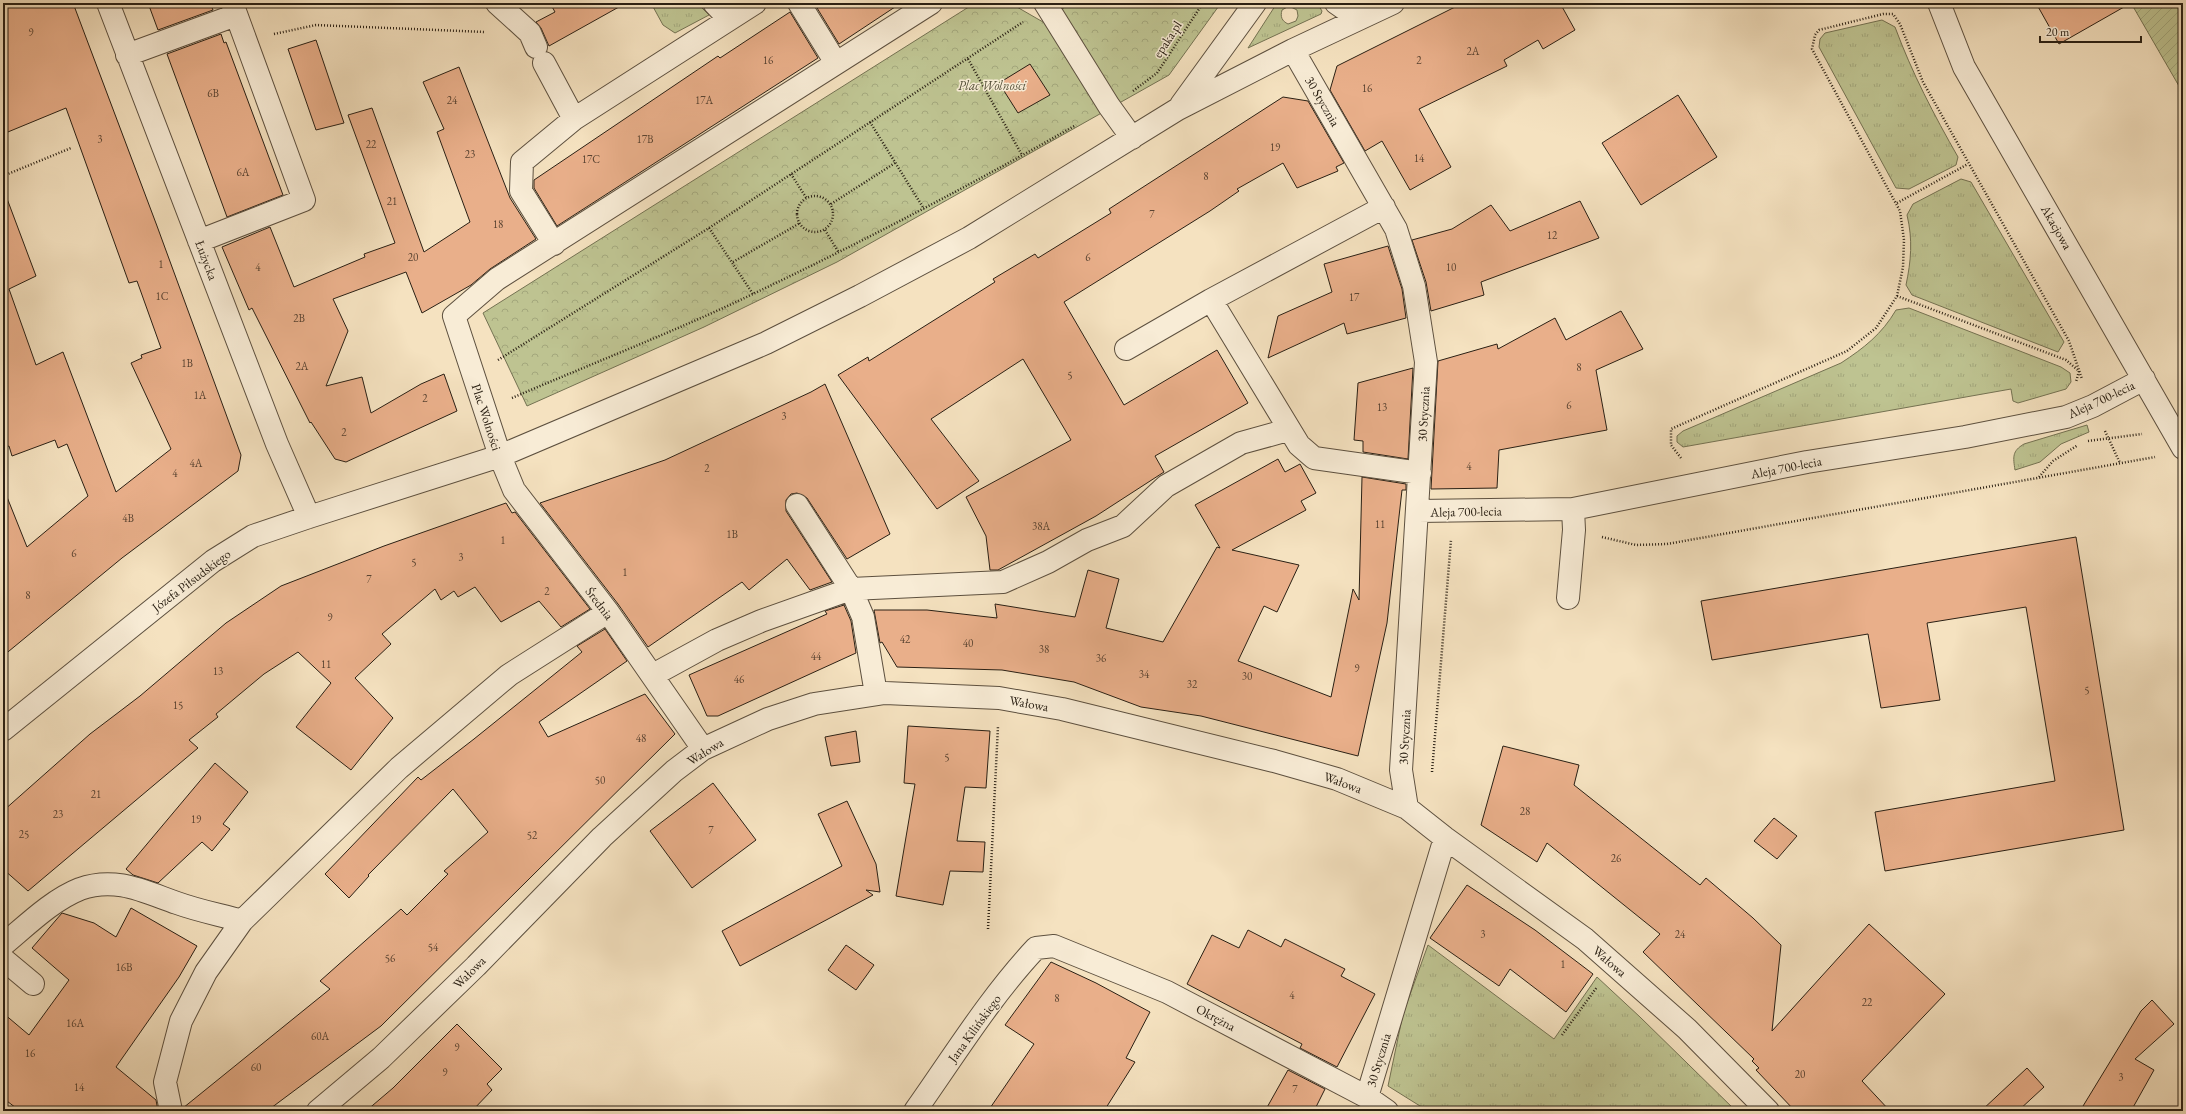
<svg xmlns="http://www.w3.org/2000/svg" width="2186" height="1114" font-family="'EB Garamond',serif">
<defs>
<pattern id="grass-tufts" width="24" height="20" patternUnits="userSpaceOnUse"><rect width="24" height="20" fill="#bec391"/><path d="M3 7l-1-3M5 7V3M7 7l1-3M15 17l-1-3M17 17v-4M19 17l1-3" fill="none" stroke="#a3a77c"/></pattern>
<pattern id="forest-crowns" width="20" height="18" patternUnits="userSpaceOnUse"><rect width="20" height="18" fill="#bec391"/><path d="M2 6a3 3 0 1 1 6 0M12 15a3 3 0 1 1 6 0" fill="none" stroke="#a3a77c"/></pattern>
<pattern id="garden-furrows" width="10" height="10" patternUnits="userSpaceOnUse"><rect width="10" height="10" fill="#bec391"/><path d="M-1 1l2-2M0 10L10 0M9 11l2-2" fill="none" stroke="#a3a77c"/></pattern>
</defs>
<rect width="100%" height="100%" fill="#f5e2c0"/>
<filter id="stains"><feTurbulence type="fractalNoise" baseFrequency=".005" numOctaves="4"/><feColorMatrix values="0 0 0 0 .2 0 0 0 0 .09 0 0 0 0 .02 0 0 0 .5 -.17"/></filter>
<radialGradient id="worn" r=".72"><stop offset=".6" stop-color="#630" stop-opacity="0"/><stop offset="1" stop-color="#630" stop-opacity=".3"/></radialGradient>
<path fill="url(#grass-tufts)" stroke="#747252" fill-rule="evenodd" d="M651 3H697L709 15 675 33 663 25Z
M1277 3H1317L1322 11 1321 14 1248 48ZM1289 6 1297 10 1298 16 1296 21 1288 24C1282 21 1280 17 1282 10Z
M1882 20 1895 27C1912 73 1934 115 1958 157L1956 165 1909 189 1896 188 1819 47 1820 39 1825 33Z
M1961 179 1971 182 2064 342 2058 352 1912 295 1906 285C1911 261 1913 240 1907 215L1913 204Z
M1909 308 2061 367 2070 373 2071 382 2066 389 2018 403 2013 401 2011 389 1683 447 1677 442V436L1683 431 1841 363C1864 348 1882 334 1896 310Z
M2087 425 2089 432 2061 444 2040 462 2015 470C2013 457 2012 451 2024 444Z
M1428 945 1554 1039 1597 977 1640 1017 1736 1111H1428L1388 1086 1403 1014Z"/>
<path fill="url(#forest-crowns)" stroke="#747252" d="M975 3H1010L1043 22 1071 3H1221L1169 75 837 262 704 327 527 406 483 313Z"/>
<path fill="url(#garden-furrows)" stroke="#747252" d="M2131 3H2183V93Z"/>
<path fill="#e9af8a" stroke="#2a2014" d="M3 3H73L157 226 241 455 238 471 122 558 3 656V492H5L27 547 88 496 67 444 58 448 55 440 12 456 9 446 3 448V196H6L36 276 9 289 36 365 63 352 116 492 171 449 131 363 142 358 141 355 161 348 137 281 129 283 66 108 3 134Z
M148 3H210L213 10 158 30Z
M550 3H626L549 46 541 28 536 22 555 12Z
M814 3H901L839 44Z
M1463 3H1560L1575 30 1543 49 1538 40 1504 60 1507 66 1419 109 1451 167 1410 190 1382 141 1365 151 1330 90 1337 66Z
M2036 3H2131L2059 44Z
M790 12 818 58 557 226 534 188V180L718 56 720 58Z
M221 34 224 43 226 42 283 195 227 217 167 54Z
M316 40 344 123 316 130 288 49Z
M1030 64 1050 95 1018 113 999 83Z
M459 67 510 198 536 239 490 269 471 285 422 313 406 272 333 299 348 331 326 386 362 377 371 413 421 384 444 374 457 411 346 462 335 459 311 422 310 423 252 308 249 310 222 247 270 227 294 287 365 257 364 254 395 243 348 115 372 108 424 252 470 222 437 132 444 129 423 82Z
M1678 95 1717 157 1641 205 1602 143Z
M1283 97 1308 101 1344 163 1336 167 1338 171 1297 188 1283 163 1237 189 1239 191 1210 211 1064 302 1124 405 1217 350 1248 403 1155 456 1164 472 1096 516 998 570H990L986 536 966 497 1071 440 1023 359 931 419 979 481 937 509 838 375 868 357 869 361 995 282 993 279 1035 254 1038 258 1111 213 1109 209Z
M1580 201 1599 238 1481 282 1484 295 1431 311 1426 282 1412 240 1452 229 1491 205 1510 231Z
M1388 246 1402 289 1406 318 1347 334 1344 323 1268 358 1278 316 1332 292 1324 264Z
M1621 311 1643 349 1596 370 1607 430 1499 450 1497 488 1431 489 1438 361 1497 344 1498 349 1555 318 1566 340Z
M1413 368 1408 459 1363 452V441L1354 440 1358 383Z
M825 384 890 534 847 559 807 498 797 493 791 494 786 500V511L832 582 810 590 787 559 749 590 742 582 648 647 618 604 540 503 665 460 811 392Z
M1278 459 1285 472 1300 464 1316 493 1301 501 1306 510 1232 550 1299 565 1277 612 1264 606 1238 661 1331 697 1353 589 1359 600 1362 477 1406 484V490H1402L1387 623 1358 756 1201 716 1141 707 1074 682 1002 670 897 667 882 642 880 643 874 610H927L997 618 995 604 1075 617 1088 570 1119 579 1106 628 1163 642 1217 547 1220 548 1195 505Z
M506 503 512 513 515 512 590 609 561 627 539 601 501 622 475 587 458 597 454 591 441 600 435 589 382 634 391 644 355 678 393 718 351 770 296 727 331 683 298 652 264 674 216 714 218 717 189 740 198 748 28 891 3 869V811L90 734 140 696 226 623 281 586 384 546Z
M2076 537 2124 830 1885 871 1875 812 2055 781 2026 607 1927 623 1940 700 1881 708 1868 634 1712 660 1701 601Z
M844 605 851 621 856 653 718 716H707L689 675 827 614 825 611Z
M605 629 627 661 539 722 548 737 645 694 675 734 381 1026 267 1111H183V1108L330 989 320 981 401 909 407 915 448 874 444 871 488 832 453 789 368 875 369 876 349 898 325 874 418 777 421 780 474 739 582 652 577 646Z
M908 726 990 731 986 788 965 787 957 841 985 842 983 872 950 871 943 905 896 896 915 784 904 783Z
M856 731 860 762 831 766 825 737Z
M1503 746 1579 765 1574 785 1700 885 1706 878 1753 918 1781 945 1772 1031 1869 924 1945 994 1862 1081 1890 1111H1795L1756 1070 1759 1068 1752 1061 1754 1059 1643 952 1660 934 1547 843 1537 862 1481 825Z
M215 763 248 792 223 824 230 829 212 851 202 842 158 883 133 875 126 869Z
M713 783 756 840 692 888 650 831Z
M847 801 876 864 880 892 866 890 873 895 740 966 722 931 842 866 818 814Z
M1774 818 1797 836 1777 859 1754 841Z
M1467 885 1535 930 1593 974 1566 1012 1510 969 1499 986 1430 938Z
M131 908 197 946 179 977 116 1067 156 1100 158 1111H20L3 1098V1013L29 1035 69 980 32 948 62 913 94 923 116 937Z
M1248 930 1281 947 1285 939 1345 969 1341 976 1375 994 1337 1067 1300 1048 1302 1044 1187 984 1212 935 1239 948Z
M846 945 874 965 856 990 828 970Z
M1051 962 1096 983 1150 1012 1126 1058 1135 1062 1104 1111H988L1034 1044 1005 1025Z
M2152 1000 2174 1024 2135 1059 2154 1070 2131 1111H2080L2141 1011Z
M457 1024 502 1069 487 1084 492 1090 472 1111H366L393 1088Z
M2027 1068 2044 1087 2018 1111H1981Z
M1288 1070 1325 1089 1314 1111H1265Z"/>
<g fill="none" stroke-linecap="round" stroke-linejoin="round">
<g stroke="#5d503f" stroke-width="24">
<path id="minor" d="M108 3 277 444 309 517
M497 3 530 33 536 47
M714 3 729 19
M799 3 836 63
M1045 3 1109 106 1132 138
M1336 3 1359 19
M1939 3 1964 67 2183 448
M1293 50 1396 229 1414 286 1426 362 1401 770 1407 808
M127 55 236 15
M544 63 574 119
M1181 105 1255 3
M199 241 304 200 232 3
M554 244 521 191 522 162 574 119 755 3
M1211 300 1299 445 1314 458 1420 473
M1126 349 1211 300 1384 207
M797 505 851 589 863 617 876 694
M1418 511 1573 509 1807 462 1965 437 2066 417 2093 406 2144 379
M1568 598 1574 530 1573 509
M653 675 717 640 761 621 851 589 1003 582 1048 562 1087 540 1123 526 1166 486 1241 443 1288 430
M3 730 213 561 253 536 309 517 500 456 766 343 860 296 969 238 1178 109 1293 50 1393 3
M703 749 608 612 514 490 500 456 454 316 497 279 931 3
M3 945C26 926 52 900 80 889 116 876 145 892 177 903 199 911 221 915 242 921
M3 959 33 984
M1367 1097 1445 838
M171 1111 165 1082 181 1021 206 972 242 921 399 768 509 675 608 612
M318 1111 381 1058 476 966 602 837 674 771 703 749 768 719 814 704 885 693 999 698 1062 709 1274 761 1337 779 1407 808 1445 838 1585 939 1687 1029 1768 1111
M915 1111C954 1056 990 997 1036 948L1054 946 1167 992 1367 1097 1387 1111"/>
</g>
<path stroke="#2a2014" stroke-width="2.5" stroke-dasharray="1 2" stroke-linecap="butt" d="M274 34 316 25 484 32
M968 59 1022 155
M1133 91 1157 73 1203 3
M870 122 924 209
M791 174 807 199
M3 176 71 148
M797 214a18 18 0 1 1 36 0a18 18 0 1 1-36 0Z
M1897 203 1968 164
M831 204 895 163
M709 228 753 294
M825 230 839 253
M733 262 800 223
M1897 296 2066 360 2079 371 2076 382
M498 360 709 228 1023 22
M512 398C593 363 676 331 755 293 864 241 971 185 1076 125
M2105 431 2120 463
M2088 441 2142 434
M1681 458 1671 445V429L1847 351 1876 328 1897 296 1903 267 1904 240 1900 211 1812 49 1815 35 1819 30 1883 14H1893L1900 24 1923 82 2069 341 2082 379
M2039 477 2053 461 2078 445
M1602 537 1636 545 1667 544 2155 457
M1432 772 1451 540
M988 929 998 726
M1562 1035 1597 987"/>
<use href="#minor" stroke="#f8ecd6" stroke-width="22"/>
</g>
<g text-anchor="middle" stroke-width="3" stroke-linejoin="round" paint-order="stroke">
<g font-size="11" fill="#5a4432">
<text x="31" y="36">9</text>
<text x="1473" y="55">2A</text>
<text x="768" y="64">16</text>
<text x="1419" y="64">2</text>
<text x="1367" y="92">16</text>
<text x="213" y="97">6B</text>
<text x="452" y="104">24</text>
<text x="704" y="104">17A</text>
<text x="100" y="143">3</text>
<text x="645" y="143">17B</text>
<text x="371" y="148">22</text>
<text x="1275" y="151">19</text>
<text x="470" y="158">23</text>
<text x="1419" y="162">14</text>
<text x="591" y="163">17C</text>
<text x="243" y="176">6A</text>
<text x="1206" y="180">8</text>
<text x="392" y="205">21</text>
<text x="1152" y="218">7</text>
<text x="498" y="228">18</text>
<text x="1552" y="239">12</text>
<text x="413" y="261">20</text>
<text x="1088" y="261">6</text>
<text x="161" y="268">1</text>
<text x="258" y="271">4</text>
<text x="1451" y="271">10</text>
<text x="162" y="300">1C</text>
<text x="1354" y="301">17</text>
<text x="299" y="322">2B</text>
<text x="187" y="367">1B</text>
<text x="302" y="370">2A</text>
<text x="1579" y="371">8</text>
<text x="1070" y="379">5</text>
<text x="200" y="399">1A</text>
<text x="425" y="402">2</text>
<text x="1569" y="409">6</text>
<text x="1382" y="411">13</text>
<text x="784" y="420">3</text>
<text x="344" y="436">2</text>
<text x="196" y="467">4A</text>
<text x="1469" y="470">4</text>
<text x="707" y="472">2</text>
<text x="175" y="477">4</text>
<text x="128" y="522">4B</text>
<text x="1380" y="528">11</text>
<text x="1041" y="530">38A</text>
<text x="732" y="538">1B</text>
<text x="503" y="544">1</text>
<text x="74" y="557">6</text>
<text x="461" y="561">3</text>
<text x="414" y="566">5</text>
<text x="625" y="576">1</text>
<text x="369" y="583">7</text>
<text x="547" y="595">2</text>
<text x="28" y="599">8</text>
<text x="330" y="621">9</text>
<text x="905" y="643">42</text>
<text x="968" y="647">40</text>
<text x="1044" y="653">38</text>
<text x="816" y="660">44</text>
<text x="1101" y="662">36</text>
<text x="326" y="668">11</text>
<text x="1357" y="672">9</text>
<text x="218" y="675">13</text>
<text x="1144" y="678">34</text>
<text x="1247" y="680">30</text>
<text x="739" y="683">46</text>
<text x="1192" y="688">32</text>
<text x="2087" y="694">5</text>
<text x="178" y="709">15</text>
<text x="641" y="742">48</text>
<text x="947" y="761">5</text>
<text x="600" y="784">50</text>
<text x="96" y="798">21</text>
<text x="1525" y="815">28</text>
<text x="58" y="818">23</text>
<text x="196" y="823">19</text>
<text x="711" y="834">7</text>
<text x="24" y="838">25</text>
<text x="532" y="839">52</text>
<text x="1616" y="862">26</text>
<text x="1483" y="938">3</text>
<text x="1680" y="938">24</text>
<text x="433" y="951">54</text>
<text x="390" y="962">56</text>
<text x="1563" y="968">1</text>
<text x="124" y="971">16B</text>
<text x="1292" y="999">4</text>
<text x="1057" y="1002">8</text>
<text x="1867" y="1006">22</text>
<text x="75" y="1027">16A</text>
<text x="320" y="1040">60A</text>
<text x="457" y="1051">9</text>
<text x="30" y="1057">16</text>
<text x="256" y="1071">60</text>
<text x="445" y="1076">9</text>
<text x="1800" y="1078">20</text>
<text x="2121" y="1081">3</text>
<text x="79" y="1091">14</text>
<text x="1295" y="1093">7</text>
</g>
<g font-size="13" fill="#2a2014" stroke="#f8ecd6">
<text transform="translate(1167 39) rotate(-57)" y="5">epaka.pl</text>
<text transform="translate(1323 101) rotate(60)" y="5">30 Stycznia</text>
<text transform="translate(2057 227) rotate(60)" y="5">Akacjowa</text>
<text transform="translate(207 260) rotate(69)" y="5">Łużycka</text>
<text transform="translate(2101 399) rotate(-25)" y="5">Aleja 700-lecia</text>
<text transform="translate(1423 414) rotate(-87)" y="5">30 Stycznia</text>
<text transform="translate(487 417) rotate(72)" y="5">Plac Wolności</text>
<text transform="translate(1786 467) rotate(-11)" y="5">Aleja 700-lecia</text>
<text transform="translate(1466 511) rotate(-1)" y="5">Aleja 700-lecia</text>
<text transform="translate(191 580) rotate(-37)" y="5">Józefa Piłsudskiego</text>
<text transform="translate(600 603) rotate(53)" y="5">Średnia</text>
<text transform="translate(1029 703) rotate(10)" y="5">Wałowa</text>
<text transform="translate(1404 737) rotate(-87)" y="5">30 Stycznia</text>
<text transform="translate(705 751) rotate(-32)" y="5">Wałowa</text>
<text transform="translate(1343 782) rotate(20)" y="5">Wałowa</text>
<text transform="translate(1610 961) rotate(41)" y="5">Wałowa</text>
<text transform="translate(469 972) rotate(-45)" y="5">Wałowa</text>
<text transform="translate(1216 1017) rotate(28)" y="5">Okrężna</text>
<text transform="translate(974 1028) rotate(-54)" y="5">Jana Kilińskiego</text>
<text transform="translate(1378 1060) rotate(-73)" y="5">30 Stycznia</text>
</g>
<g font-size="13" font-style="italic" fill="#56513a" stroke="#f8ecd6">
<text x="992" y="90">Plac Wolności</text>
</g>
</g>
<rect width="2186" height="1114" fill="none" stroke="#f5e2c0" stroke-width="16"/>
<rect x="4" y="4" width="2178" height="1106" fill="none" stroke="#2a2014" stroke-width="2"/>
<rect x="8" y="8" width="2170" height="1098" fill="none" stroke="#2a2014"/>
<path d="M2040 36v6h101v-6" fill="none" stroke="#2a2014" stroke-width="2"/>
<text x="2046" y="36" font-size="12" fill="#2a2014" stroke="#f8ecd6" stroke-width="3" paint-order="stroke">20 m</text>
<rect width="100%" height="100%" filter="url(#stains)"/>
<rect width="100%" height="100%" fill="url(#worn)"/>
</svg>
